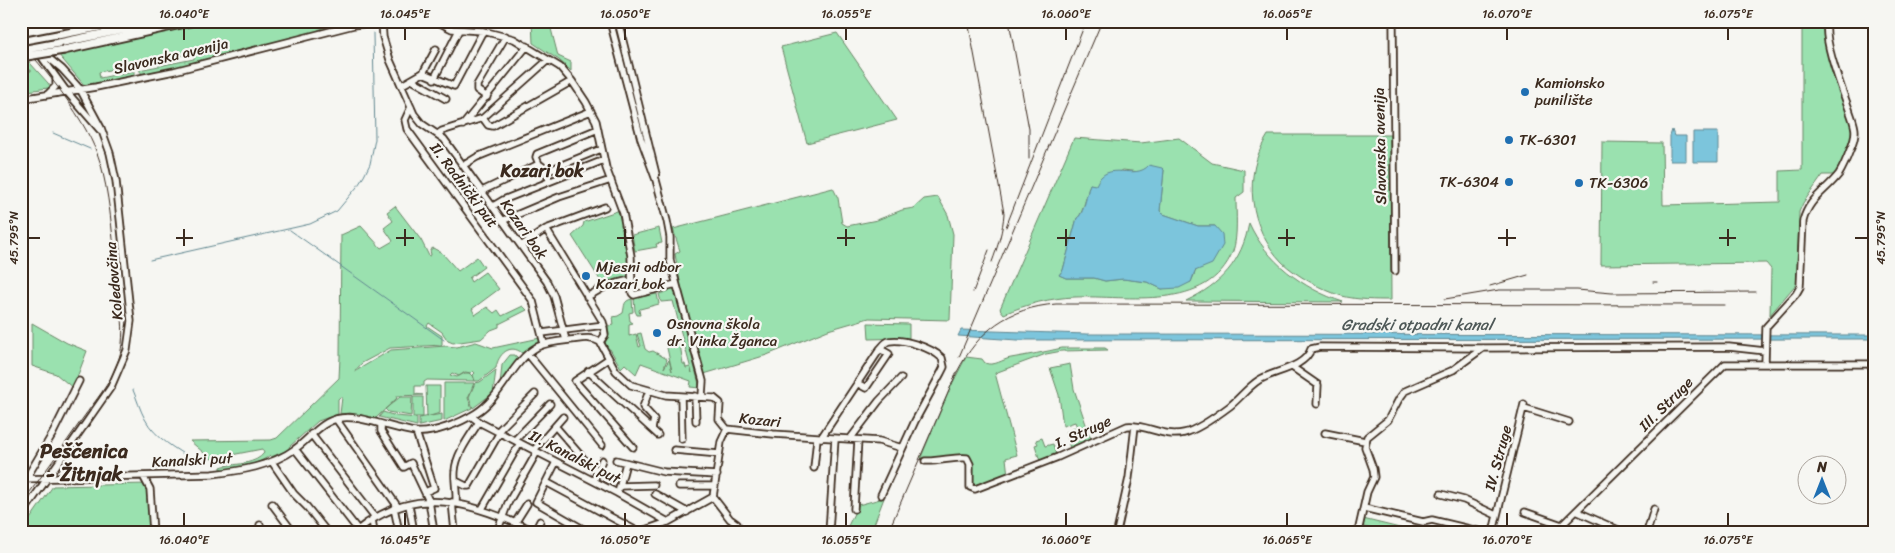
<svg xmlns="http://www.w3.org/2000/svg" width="1895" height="553" font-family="Sriracha,sans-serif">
<rect width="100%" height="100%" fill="#f6f6f2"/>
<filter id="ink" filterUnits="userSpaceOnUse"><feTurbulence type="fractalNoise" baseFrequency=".02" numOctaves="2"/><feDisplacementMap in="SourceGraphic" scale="10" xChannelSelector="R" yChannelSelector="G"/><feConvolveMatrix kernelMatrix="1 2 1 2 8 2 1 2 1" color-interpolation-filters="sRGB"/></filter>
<g filter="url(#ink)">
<path fill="#9ae1af" stroke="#6a8666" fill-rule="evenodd" d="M202 21H351L320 29 311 34 202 63 143 75 139 70 194 59V53L99 72 100 78 134 71V75L131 77 84 85 58 54Z
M532 21H549L558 56 571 62V71L559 60 533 43Z
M1802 21H1825C1824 48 1832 71 1841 96 1845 106 1851 118 1852 129 1854 145 1843 162 1834 175H1823L1803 203 1799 212 1797 283 1770 315 1771 269 1766 263 1601 265 1602 142 1662 143 1663 205 1780 202V171L1802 170Z
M837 33 897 120 807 143 781 47Z
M21 53 48 83 50 86 48 88 21 92V73L31 71V70L21 71Z
M1268 135H1390L1391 300C1375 300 1358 300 1342 296 1324 291 1295 275 1282 262 1249 228 1242 175 1268 135Z
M1074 138 1141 143 1179 138 1212 163 1244 170V192L1236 198C1236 213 1238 237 1233 251 1208 313 1127 295 1075 297 1050 298 1027 304 1004 314L1000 309ZM1123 170 1139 172 1164 170 1160 211 1163 214 1198 226H1215L1191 282 1162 289 1147 282 1123 279 1105 281 1094 278H1066L1059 275 1063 270 1077 218C1083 215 1087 192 1090 184L1096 186Z
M833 188 838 198 842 223 847 226 877 220 902 210 914 208 924 199 938 197 948 215 953 234 950 320 869 318 828 330 767 355 704 374 684 304 675 254 680 251 673 229Z
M395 206 421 240 429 256 431 255 430 250 433 248 442 253 458 271 477 257 484 267 469 278 471 282 485 272 499 289 472 309 475 315 487 307 494 313 498 310 502 316 523 306 527 310 499 324V327L491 330 481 339 453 343 448 341 442 332 429 323 427 326 442 336V345L390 348 362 363 354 372 391 350 446 346 457 347 476 342 493 348 540 338V341L522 353C510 343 498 354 496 368L479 381H475L473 375 475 373 473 371 471 373 465 372 459 376 452 373 450 375 457 377 465 373H469L473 377 474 381 427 380 424 382V386H415V394L423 395 396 396 397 398 375 419 350 413 340 414 342 397H340L338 399V414L318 421 289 447 290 449 271 457 270 455C264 462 230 473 221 469V467L224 466C237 464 256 464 264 453L262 449 211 459 190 441 271 440 277 438 339 378 340 357 341 235 361 226 381 248 393 241 384 228 393 221 387 212Z
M620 210 624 225 630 272 628 276 602 283 572 236 583 226 584 222Z
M1249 223C1266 261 1303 289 1343 302L1186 301C1221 284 1242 262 1249 223Z
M659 228 662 243 656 244 657 247 635 251 632 235Z
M671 287 674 288 700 388 690 387 691 381 641 363 636 374 625 364 621 368 610 349 607 350 605 344 608 334V326L614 325 613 317 618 316 623 313C625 305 623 301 632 299L633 312 629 313 630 321 633 323 629 324V336L636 334 639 347 641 346 637 334 641 333 645 349 649 352 653 351 667 359 664 368 669 360 672 371 667 348 680 344 683 364H685L686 368 690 367 692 373 679 325 682 323 679 324 673 301 661 302 659 294 669 291 668 288Z
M657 294 659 304 640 309 639 310 640 315H637L635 311 634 298Z
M32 323 67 343 87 351 73 388 56 374 32 366Z
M868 323 909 324V338L869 339Z
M1062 348H1105L1108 350 1062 351 1046 354 995 373 1017 455 1006 458 1008 476 972 487 969 459H922L921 457 952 384 966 357 982 359 985 363C994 367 1003 359 1011 358 1028 355 1045 352 1062 348Z
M510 355H515L518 360 500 385 502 365Z
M1070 364 1074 389 1091 439 1070 449 1066 432 1077 427 1075 422 1063 426 1059 395 1050 368Z
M496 370 493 393 473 408 469 397 475 383 480 382Z
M444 383H474L468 398 472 408 444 421Z
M426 386H440V413L427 417Z
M400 397H412L411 416 388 412 385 409Z
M413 397H423V417H413Z
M383 412 396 416 417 418V426L379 417Z
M442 414V421L419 426V418Z
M1042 438 1045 446 1053 444 1056 455 1040 461 1035 445 1038 444 1036 440Z
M148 484 151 524 142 532H21L53 486Z
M884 498 871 532H842L848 526 858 505Z
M1363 519 1416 532H1385L1361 526Z"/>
<path fill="#7bc5dc" stroke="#618790" d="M1672 130 1674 136H1686V161H1670V136Z
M1693 132H1718V162H1693Z
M1149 165 1162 168 1164 170 1160 211 1163 214 1198 226H1215L1222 234 1223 245 1212 264 1195 271 1191 282 1179 288 1162 289 1147 282 1123 279 1105 281 1094 278H1066L1059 275 1063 270 1077 218C1084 215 1087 192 1090 184L1096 185C1107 158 1135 182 1149 165Z
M961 330 1087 334 1874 335V339L1017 340 958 336Z"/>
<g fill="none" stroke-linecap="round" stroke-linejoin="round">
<path stroke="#618790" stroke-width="1" d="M53 133 90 149
M290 230 444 340
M150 260 310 224 337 211 357 187 364 176 370 164 375 139 373 33
M133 390C137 399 140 410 145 419 155 438 176 449 193 460"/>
<g stroke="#3b2a1e" stroke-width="9">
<path id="minor" d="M436 21 452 29 483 31 514 39 560 67 572 81 586 102 596 121 606 168 623 213 631 256 632 293 634 295 676 284
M610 21 641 139 656 180 667 221 670 237V260L703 381 702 396
M618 21 656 174
M1393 21 1395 271
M382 22 383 37 390 60 414 114 422 124 444 139 547 282 554 296 566 340
M21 35 62 69 80 89 101 128 110 153 116 181 131 321 127 350 111 387 21 516
M38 52 67 92 100 130
M423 73 454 86 483 31
M434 79 459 30
M412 80 446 99
M402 85 423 73 436 49
M48 94 56 86V77
M487 97 477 90V85L506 36
M21 99 96 87 174 71 354 25 368 23 378 24 382 22
M411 107 405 120 407 129 533 301 544 344
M483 118 488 125 493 126 572 81
M463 125 527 46
M438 134 442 131 483 118 548 60
M539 164 536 157 537 154 598 129
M464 165 477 157 591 111
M545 172 601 149
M482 191 539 164 542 166 550 181
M493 206 503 200 604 160
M502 221 559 197 611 180
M546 229 603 322 605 335 600 342
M521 246 546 229 605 207
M587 297 606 286 626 281 632 286
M542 333 604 325
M880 349C883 346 885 342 889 341 903 338 932 348 942 358L944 367 941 373 915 421 881 495
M528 354 602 445
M608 359 575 381 633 447
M1765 363 1766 327 1796 294 1800 287 1803 221C1809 198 1825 192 1839 174 1844 166 1847 158 1850 150 1853 144 1855 138 1855 131 1855 124 1851 116 1849 109 1843 92 1821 37 1828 21
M1292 367 1318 385 1317 404
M588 371 658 435
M649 391 643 407 654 419 652 429
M681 396 682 439
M695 396 696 421
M1524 408 1569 422
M471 416 479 422 617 493 668 522
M336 419 398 507
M381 424V431L404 467 411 463 429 501 434 532
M555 426 588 464 598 471
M498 431 535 394
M416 432 434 488 425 492
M1325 433 1365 441
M311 434 375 517
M821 438 880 349 889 354 866 388 857 383
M850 439 879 401 901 378
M515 440 550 404
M295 449 358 530
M534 450 563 417
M674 450 719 454
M616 460 664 472 717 475
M925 461C938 462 957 456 967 458L970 464V487L975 489 1058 457 1127 426C1147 424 1163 438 1184 433 1198 430 1218 415 1230 406 1240 398 1248 387 1259 380 1273 371 1305 368 1311 349L1320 347 1483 348 1729 347 1765 351
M272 462 294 494 307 507 327 532
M556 462 536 502 588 532
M814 468 817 438
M143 476 150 489 153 532
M21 479 212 474C240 471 272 466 295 449 311 438 320 421 341 418 353 416 366 420 378 423 390 426 403 430 415 432 434 434 460 423 476 413 502 397 512 361 537 347 547 342 560 341 570 340 581 339 591 336 600 342L616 371 631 385 666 395 714 398 720 403 719 419 727 429 773 434 879 441 902 448
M28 479 30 472 53 433 79 381
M456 481 466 486H469L500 432
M594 481 602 460
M546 482 633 529 635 532
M620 486 654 485
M679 486H715
M619 489 626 463
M655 494 687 512
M1441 494 1464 500 1496 515
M713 497 730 519 737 524 735 532
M452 502 455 532
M456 502C457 492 454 481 455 471 456 454 470 436 479 422
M272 504 293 532
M409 505 414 532
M394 508 399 532
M1364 508 1423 522 1432 520 1482 532
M482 509 520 443
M854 509 858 440
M1576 511 1623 532
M1525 512 1562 525
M372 519 374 532
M515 523 527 504
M260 525 264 532
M535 531 540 521
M355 532C418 480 472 504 537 532
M497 532 508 503 537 452
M639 532 668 522 713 497 721 442 727 429
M829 532 835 439
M1117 532 1129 478 1135 426
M1358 532 1367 492 1374 477 1373 469 1365 447 1367 437 1388 420 1399 399 1405 391 1453 370 1483 348
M1493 532 1524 404
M1555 532 1725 364H1874
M1647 532 1654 509"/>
</g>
<g stroke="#3b2a1e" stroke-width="11">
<path id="major" d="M21 42 130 21
M59 43 164 21
M64 50 195 21"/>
</g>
<use href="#minor" stroke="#f6f6f2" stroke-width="5.5"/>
<use href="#major" stroke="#f6f6f2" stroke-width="7"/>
<path stroke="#3b2a1e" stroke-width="1" d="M21 43C51 76 94 129 103 173 111 207 113 243 117 278 120 306 128 337 117 364 110 384 95 401 83 418 63 447 42 476 21 504"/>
<path stroke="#3b2a1e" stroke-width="1" d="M968 21 1004 213C1003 230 998 246 992 262
M1009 21 1029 129V159
M1006 227 1086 21
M1653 282H1657
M1490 286 1528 275
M973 292 989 250
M1445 299 1499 290H1577L1612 293 1755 292
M959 357 1102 21
M888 532 957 372C979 330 1008 308 1056 304L1725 305"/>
<g stroke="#3b2a1e" stroke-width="11" stroke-linecap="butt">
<path id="major-bridge" d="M21 50 59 43
M21 57 64 50"/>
</g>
<use href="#major-bridge" stroke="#f6f6f2" stroke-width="7"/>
</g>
</g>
<path fill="none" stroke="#3b2a1e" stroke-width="2" d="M184 28V40M405 28V40M625 28V40M846 28V40M1066 28V40M1287 28V40M1507 28V40M1728 28V40M184 229V246M405 229V246M625 229V246M846 229V246M1066 229V246M1287 229V246M1507 229V246M1728 229V246M28 238H40M176 238H193M396 238H414M617 238H634M837 238H855M1057 238H1075M1278 238H1295M1498 238H1516M1719 238H1736M1855 238H1868M184 513V526M405 513V526M625 513V526M846 513V526M1066 513V526M1287 513V526M1507 513V526M1728 513V526"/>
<g fill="#1f6fb2" stroke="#f6f6f2" stroke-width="2">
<circle cx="1525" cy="92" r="5"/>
<circle cx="1509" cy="140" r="5"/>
<circle cx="1509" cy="182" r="5"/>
<circle cx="1579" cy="183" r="5"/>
<circle cx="586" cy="276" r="5"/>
<circle cx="657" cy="333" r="5"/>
</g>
<g text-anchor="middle" stroke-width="4.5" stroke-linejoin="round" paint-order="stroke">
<g font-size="15" fill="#3b2a1e" stroke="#f6f6f2">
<text transform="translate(171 56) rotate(-13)" y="5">Slavonska avenija</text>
<text transform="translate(1380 146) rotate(-91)" y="5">Slavonska avenija</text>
<text transform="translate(464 185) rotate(53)" y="5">II. Radnički put</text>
<text transform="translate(524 229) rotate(55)" y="5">Kozari bok</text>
<text transform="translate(114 281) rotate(-95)" y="5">Koledovčina</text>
<text transform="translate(1666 404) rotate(-45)" y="5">III. Struge</text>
<text transform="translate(760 420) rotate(6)" y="5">Kozari</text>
<text transform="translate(1083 432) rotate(-24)" y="5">I. Struge</text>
<text transform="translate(575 457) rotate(27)" y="5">II. Kanalski put</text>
<text transform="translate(1498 458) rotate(-75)" y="5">IV. Struge</text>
<text transform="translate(192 460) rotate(-3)" y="5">Kanalski put</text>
</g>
<g font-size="15" fill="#3b2a1e" stroke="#f6f6f2" text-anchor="start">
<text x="1535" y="88">Kamionsko<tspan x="1535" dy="17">punilište</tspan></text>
<text x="1519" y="145">TK-6301</text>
<text x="1499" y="187" text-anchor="end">TK-6304</text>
<text x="1589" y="188">TK-6306</text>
<text x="596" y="272">Mjesni odbor<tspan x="596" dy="17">Kozari bok</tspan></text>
<text x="667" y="329">Osnovna škola<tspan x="667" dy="17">dr. Vinka Žganca</tspan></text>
</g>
<g font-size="16" font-style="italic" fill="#4e5857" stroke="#f6f6f2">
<text x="1417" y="330">Gradski otpadni kanal</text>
</g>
<g font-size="18" font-weight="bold" fill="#3b2a1e" stroke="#f6f6f2">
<text x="542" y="177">Kozari bok</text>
</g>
<g font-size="20" font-weight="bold" fill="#3b2a1e" stroke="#f6f6f2">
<text x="84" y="458">Peščenica<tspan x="84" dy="23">- Žitnjak</tspan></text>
</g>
</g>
<rect width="1895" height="553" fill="none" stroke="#f6f6f2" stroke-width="55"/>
<g transform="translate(1822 480)"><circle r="24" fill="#f6f6f2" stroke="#aba49d"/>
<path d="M0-4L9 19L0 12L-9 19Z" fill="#1f6fb2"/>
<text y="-8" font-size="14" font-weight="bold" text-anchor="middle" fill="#3b2a1e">N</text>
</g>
<rect x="28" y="28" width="1840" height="498" fill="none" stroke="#3b2a1e" stroke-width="2"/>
<g font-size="12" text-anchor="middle" fill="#3b2a1e">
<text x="184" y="18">16.040°E</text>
<text x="405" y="18">16.045°E</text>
<text x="625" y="18">16.050°E</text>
<text x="846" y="18">16.055°E</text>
<text x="1066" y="18">16.060°E</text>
<text x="1287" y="18">16.065°E</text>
<text x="1507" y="18">16.070°E</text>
<text x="1728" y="18">16.075°E</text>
<text transform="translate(14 238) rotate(-90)" y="4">45.795°N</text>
<text transform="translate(1881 238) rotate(-90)" y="4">45.795°N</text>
<text x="184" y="544">16.040°E</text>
<text x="405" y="544">16.045°E</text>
<text x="625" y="544">16.050°E</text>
<text x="846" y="544">16.055°E</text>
<text x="1066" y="544">16.060°E</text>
<text x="1287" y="544">16.065°E</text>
<text x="1507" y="544">16.070°E</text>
<text x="1728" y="544">16.075°E</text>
</g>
</svg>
